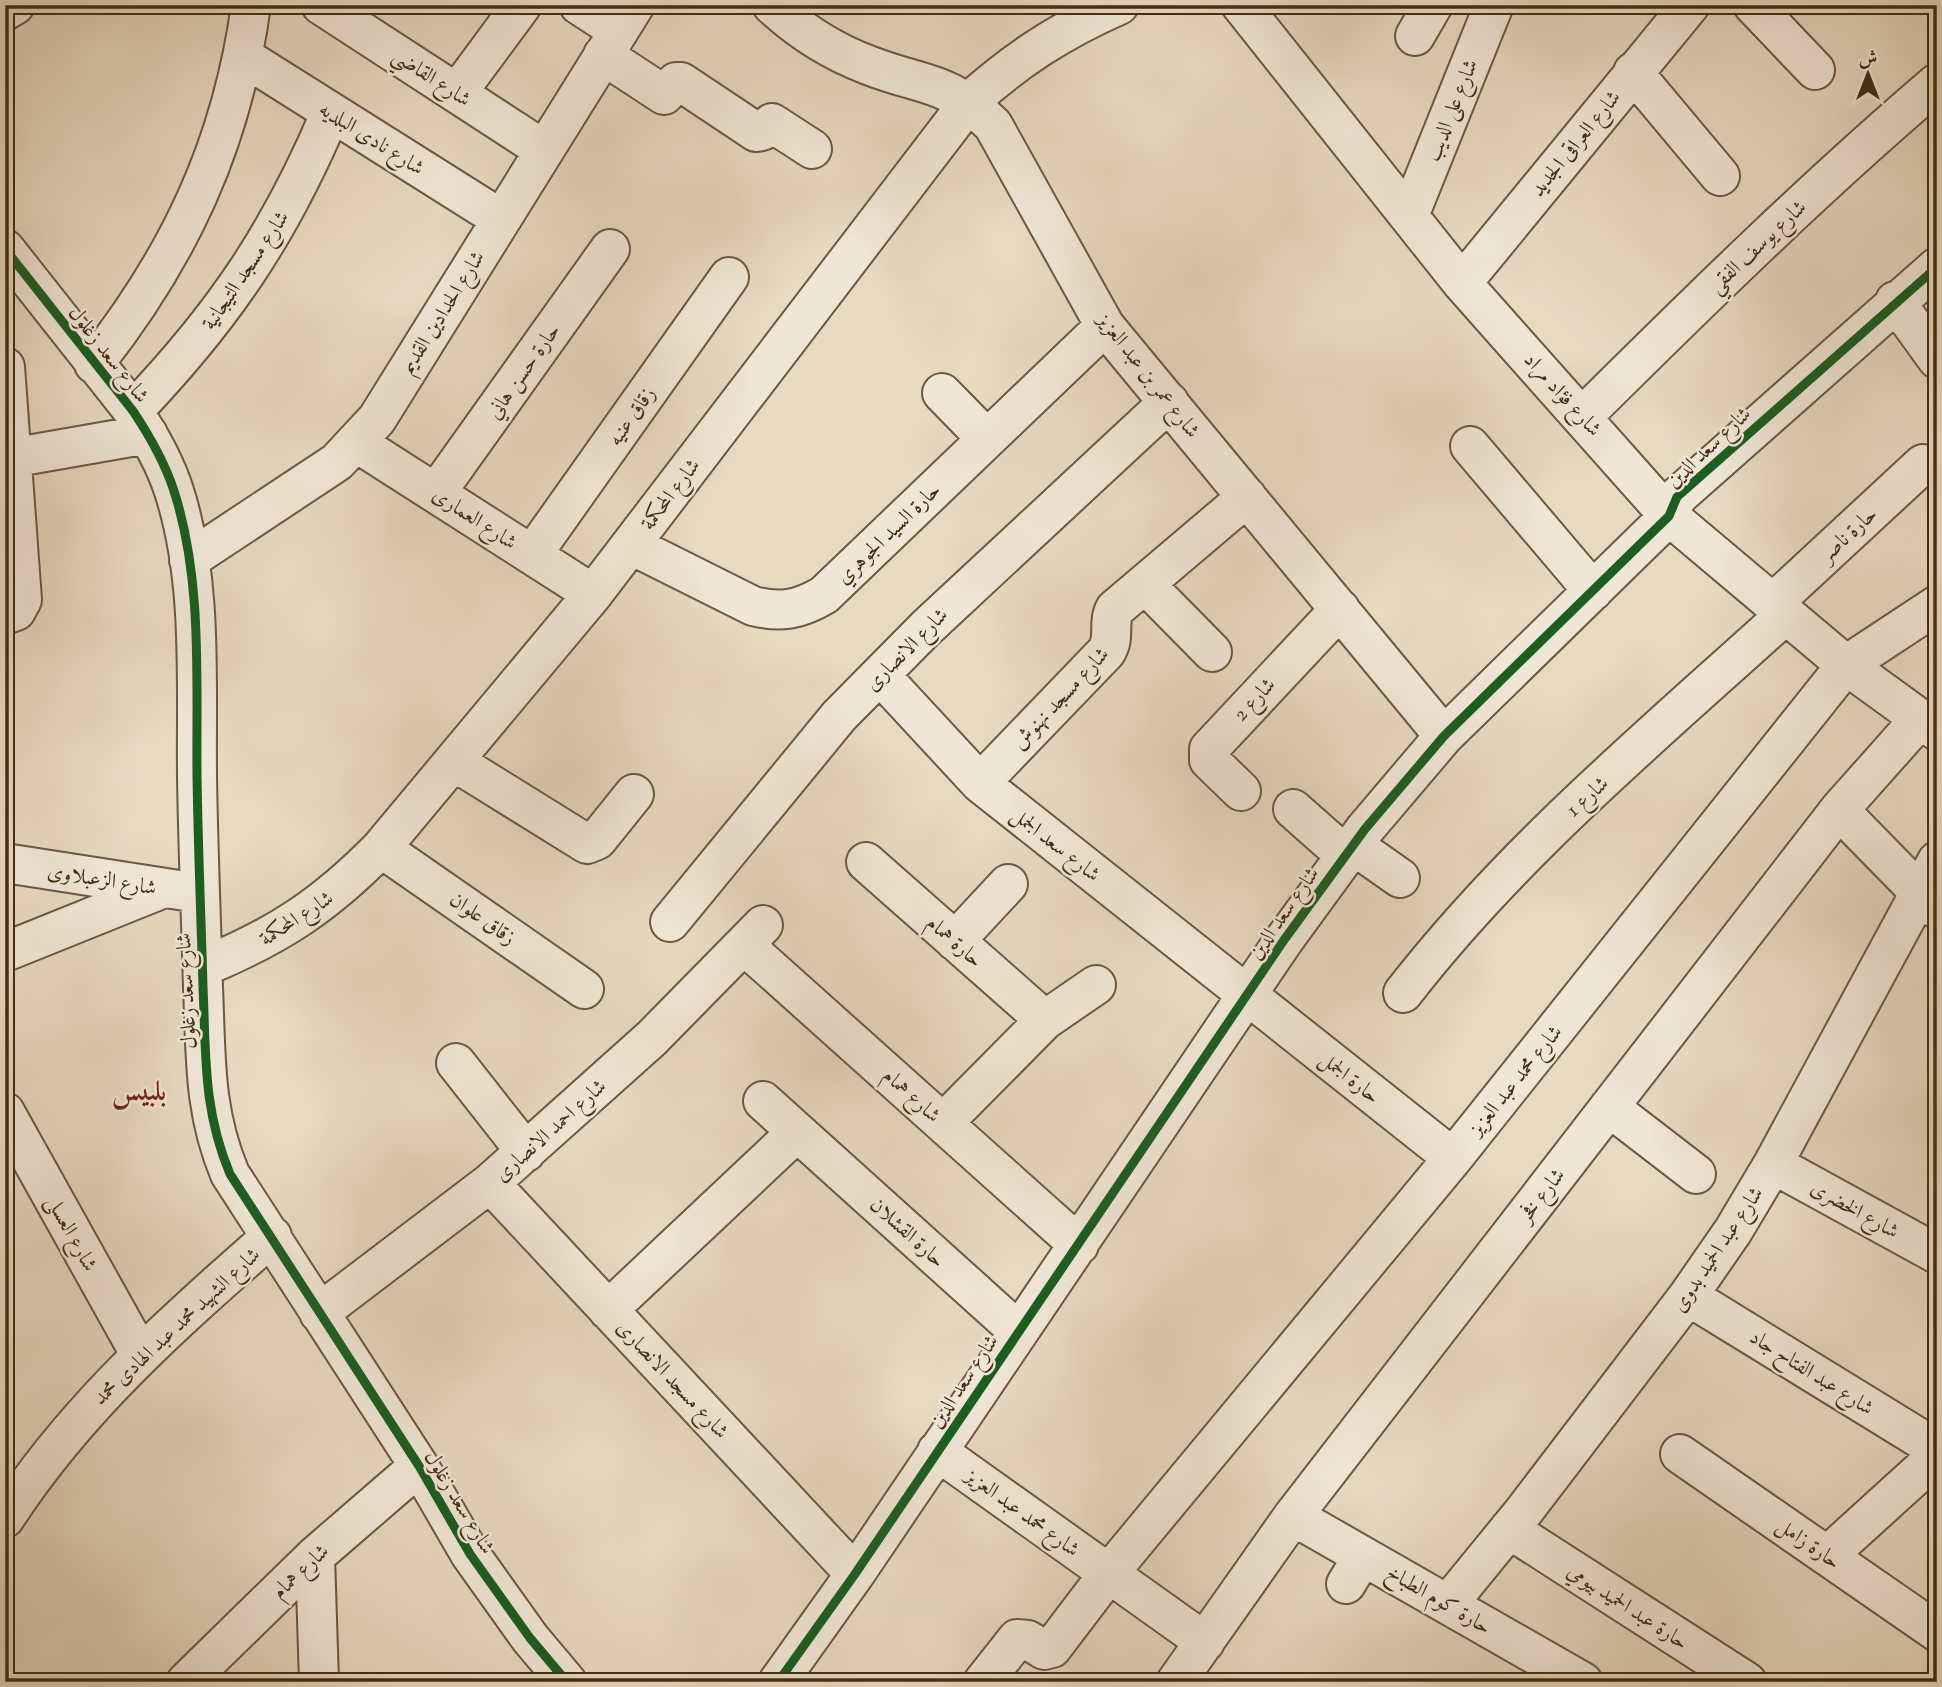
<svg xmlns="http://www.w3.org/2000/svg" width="1942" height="1687" font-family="'Sorts Mill Goudy',Amiri,serif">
<rect width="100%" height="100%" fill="#e8d9c1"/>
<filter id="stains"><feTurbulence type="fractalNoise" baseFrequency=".00286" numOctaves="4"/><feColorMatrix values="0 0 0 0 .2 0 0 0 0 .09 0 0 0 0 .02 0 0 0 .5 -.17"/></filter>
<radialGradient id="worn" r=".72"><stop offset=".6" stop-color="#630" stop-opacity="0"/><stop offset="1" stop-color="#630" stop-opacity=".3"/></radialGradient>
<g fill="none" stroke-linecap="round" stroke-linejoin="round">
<g stroke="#6b5940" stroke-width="42">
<path id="minor" d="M321 5 544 150
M579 5 619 31
M772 5C801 32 831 51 868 65 924 87 946 79 993 125L1105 326 1444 736
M1241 5 1462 283 1669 516 1846 665 1937 731
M1753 5 1815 70
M1415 36 1433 5
M603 55 664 95 676 82H681L756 132 762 131 772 123 812 149
M244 57 501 219
M1633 72 1720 176
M457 93 522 5
M1409 216 1494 5
M5 249 133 411C149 435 165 463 174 491 203 581 196 682 197 775 198 846 201 916 203 987 206 1055 203 1110 230 1174L419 1466 470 1554 530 1638 567 1682
M1462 283 1690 5
M1895 301 1937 359
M94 364C180 255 232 144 251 5
M5 367 22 600 16 611 5 615
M942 393 987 439
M133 411C224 316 280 233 331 112
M1583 416C1698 302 1814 188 1937 83
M357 443 593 594
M1470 446 1593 591
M5 459 148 434
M436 493 610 249
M631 545 753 606C780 613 799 610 824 595L1105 326
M532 555 729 277
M189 560 337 462 377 419 635 5
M1145 584 1212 652
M1773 603 1923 464
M880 675 980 783 1453 1158
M455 762 587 844 597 840 634 794
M980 783 1106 652C1116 637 1107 623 1115 609L1247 497
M1241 791 1209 760V749L1340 609
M1293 809 1345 855
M1839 810 1935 908
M1353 845 1400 878
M381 848 584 989
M866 862 1045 1020
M5 863 198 893
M670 922 839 716 926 628 1169 402
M955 941 1008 884
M744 945 1079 1245
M5 952 159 890
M203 967C278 936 324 906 381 848L593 594 969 102C1017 59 1060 31 1119 5
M1403 993C1514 850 1653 735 1786 614
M456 1063 526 1152
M763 1101 1018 1331
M1609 1107 1696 1174
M5 1112 140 1354
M943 1123 1045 1020 1096 985
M1773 1164 1937 1254
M490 1183 855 1574
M1688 1296 1937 1449
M608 1310 797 1132
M319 1313 490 1183 652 1038 763 925
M937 1451 1205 1642
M1680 1454 1937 1632
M1293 1516 1583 1682
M5 1518C77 1407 174 1322 272 1236
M1509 1529 1747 1682
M315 1556 319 1682
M1827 1556 1937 1456
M1346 1584 1363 1556
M1448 1604 1524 1511 1688 1296 1733 1231 1773 1164 1937 861
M186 1682 315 1556 419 1466
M778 1682 855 1574 1284 940 1365 829 1444 736 1669 516 1677 497 1937 267
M983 1682 1017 1639 1028 1640 1044 1650 1052 1648 1109 1573 1453 1158 1846 665 1937 605
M1176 1682 1293 1516 1839 810 1920 719"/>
</g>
<g stroke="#6b5940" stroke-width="42">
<path id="tertiary" d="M5 11 15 5"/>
</g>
<use href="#minor" stroke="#f0e6d7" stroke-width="38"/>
<use href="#tertiary" stroke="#f0e6d7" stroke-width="38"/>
<g stroke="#f0e6d7" stroke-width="13">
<path id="cycleway" d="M5 249 133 411C149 435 165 463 174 491 203 581 196 682 197 775 198 846 201 916 203 987 206 1055 203 1110 230 1174L419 1466 470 1554 530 1638 567 1682
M778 1682 855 1574 1284 940 1365 829 1444 736 1669 516 1677 497 1937 267"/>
</g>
<use href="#cycleway" stroke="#1b5e20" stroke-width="9"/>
</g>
<g text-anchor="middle" stroke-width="5" stroke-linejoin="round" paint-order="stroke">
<g font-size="21" fill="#412e15" stroke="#f0e6d7">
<text transform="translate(432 77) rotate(33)" y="7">شارع القاضي</text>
<text transform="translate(1451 110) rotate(-68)" y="7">شارع على الديب</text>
<text transform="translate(372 138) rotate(32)" y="7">شارع نادى البلديه</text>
<text transform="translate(1575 143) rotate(-51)" y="7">شارع العراقى الجديد</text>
<text transform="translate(1757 246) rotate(-43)" y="7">شارع يوسف الفقي</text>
<text transform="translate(245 270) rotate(-56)" y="7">شارع مسجد التيجانية</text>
<text transform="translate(442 312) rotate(-58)" y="7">شارع الحدادين القديم</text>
<text transform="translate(109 354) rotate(52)" y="7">شارع سعد زغلول</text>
<text transform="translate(523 371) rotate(-55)" y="7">حارة حسن هاني</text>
<text transform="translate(1149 375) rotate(52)" y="7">شارع عمر بن عبد العزيز</text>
<text transform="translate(1563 394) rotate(48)" y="7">شارع فؤاد مراد</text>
<text transform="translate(631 416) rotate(-55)" y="7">زقاق عنيه</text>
<text transform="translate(1708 447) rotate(-43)" y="7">شارع سعد الدين</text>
<text transform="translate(670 494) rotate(-53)" y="7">شارع المحكمة</text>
<text transform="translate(475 518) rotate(33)" y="7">شارع العمارى</text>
<text transform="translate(888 533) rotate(-44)" y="7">حارة السيد الجوهري</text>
<text transform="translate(1848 534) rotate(-43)" y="7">حارة ناصر</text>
<text transform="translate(906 649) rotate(-45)" y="7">شارع الانصارى</text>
<text transform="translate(1060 698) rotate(-47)" y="7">شارع مسجد نهنوش</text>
<text transform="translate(1254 699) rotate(-47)" y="7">شارع 2</text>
<text transform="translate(1587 796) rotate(-42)" y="7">شارع 1</text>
<text transform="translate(1056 844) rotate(38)" y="7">شارع سعد الجمل</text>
<text transform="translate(102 879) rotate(9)" y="7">شارع الزعبلاوى</text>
<text transform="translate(1283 913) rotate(-55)" y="7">شارع سعد الدين</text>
<text transform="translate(296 918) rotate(-33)" y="7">شارع المحكمة</text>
<text transform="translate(483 918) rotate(35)" y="7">زقاق علوان</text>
<text transform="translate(955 941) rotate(41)" y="7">حارة همام</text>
<text transform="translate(186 991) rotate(-93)" y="7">شارع سعد زغلول</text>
<text transform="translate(1350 1077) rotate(38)" y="7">حارة الجمل</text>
<text transform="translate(1515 1080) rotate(-51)" y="7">شارع محمد عبد العزيز</text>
<text transform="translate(912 1095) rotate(42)" y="7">شارع همام</text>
<text transform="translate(550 1130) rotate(-42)" y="7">شارع احمد الانصارى</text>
<text transform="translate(1541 1195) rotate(-52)" y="7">شارع فخر</text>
<text transform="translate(1855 1209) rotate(29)" y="7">شارع الخضرى</text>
<text transform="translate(908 1232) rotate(42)" y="7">حارة القشلان</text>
<text transform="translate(72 1233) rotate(61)" y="7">شارع العسلى</text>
<text transform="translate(1717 1249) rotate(-56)" y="7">شارع عبد الحميد بدوى</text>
<text transform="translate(176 1326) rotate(-43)" y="7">شارع الشهيد محمد عبد الهادى محمد</text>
<text transform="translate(1812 1372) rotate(32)" y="7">شارع عبد الفتاح جاد</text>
<text transform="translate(673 1379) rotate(47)" y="7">شارع مسجد الانصارى</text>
<text transform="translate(963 1381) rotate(-56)" y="7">شارع سعد الدين</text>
<text transform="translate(460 1502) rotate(59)" y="7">شارع سعد زغلول</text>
<text transform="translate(1023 1512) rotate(36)" y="7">شارع محمد عبد العزيز</text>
<text transform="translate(1809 1543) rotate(35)" y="7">حارة زامل</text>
<text transform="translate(300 1571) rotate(-43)" y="7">شارع همام</text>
<text transform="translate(1439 1599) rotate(30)" y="7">حارة كوم الطباخ</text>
<text transform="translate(1628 1606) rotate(33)" y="7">حارة عبد الحميد بيومي</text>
</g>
<g font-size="28" font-weight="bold" fill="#7a1f14" stroke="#f0e6d7">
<text x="139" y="1100">بلبيس</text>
</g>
</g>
<rect width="1942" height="1687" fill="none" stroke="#e8d9c1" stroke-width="28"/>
<rect x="7" y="7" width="1928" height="1673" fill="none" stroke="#412e15" stroke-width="3.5"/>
<rect x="14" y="14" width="1914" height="1659" fill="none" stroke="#412e15" stroke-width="2"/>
<g transform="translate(1868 74)" stroke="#f0e6d7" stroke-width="5" paint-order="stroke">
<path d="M0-5L12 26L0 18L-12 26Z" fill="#412e15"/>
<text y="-10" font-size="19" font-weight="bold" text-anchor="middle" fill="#412e15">ش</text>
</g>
<rect width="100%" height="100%" filter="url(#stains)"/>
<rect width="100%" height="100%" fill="url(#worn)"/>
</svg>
